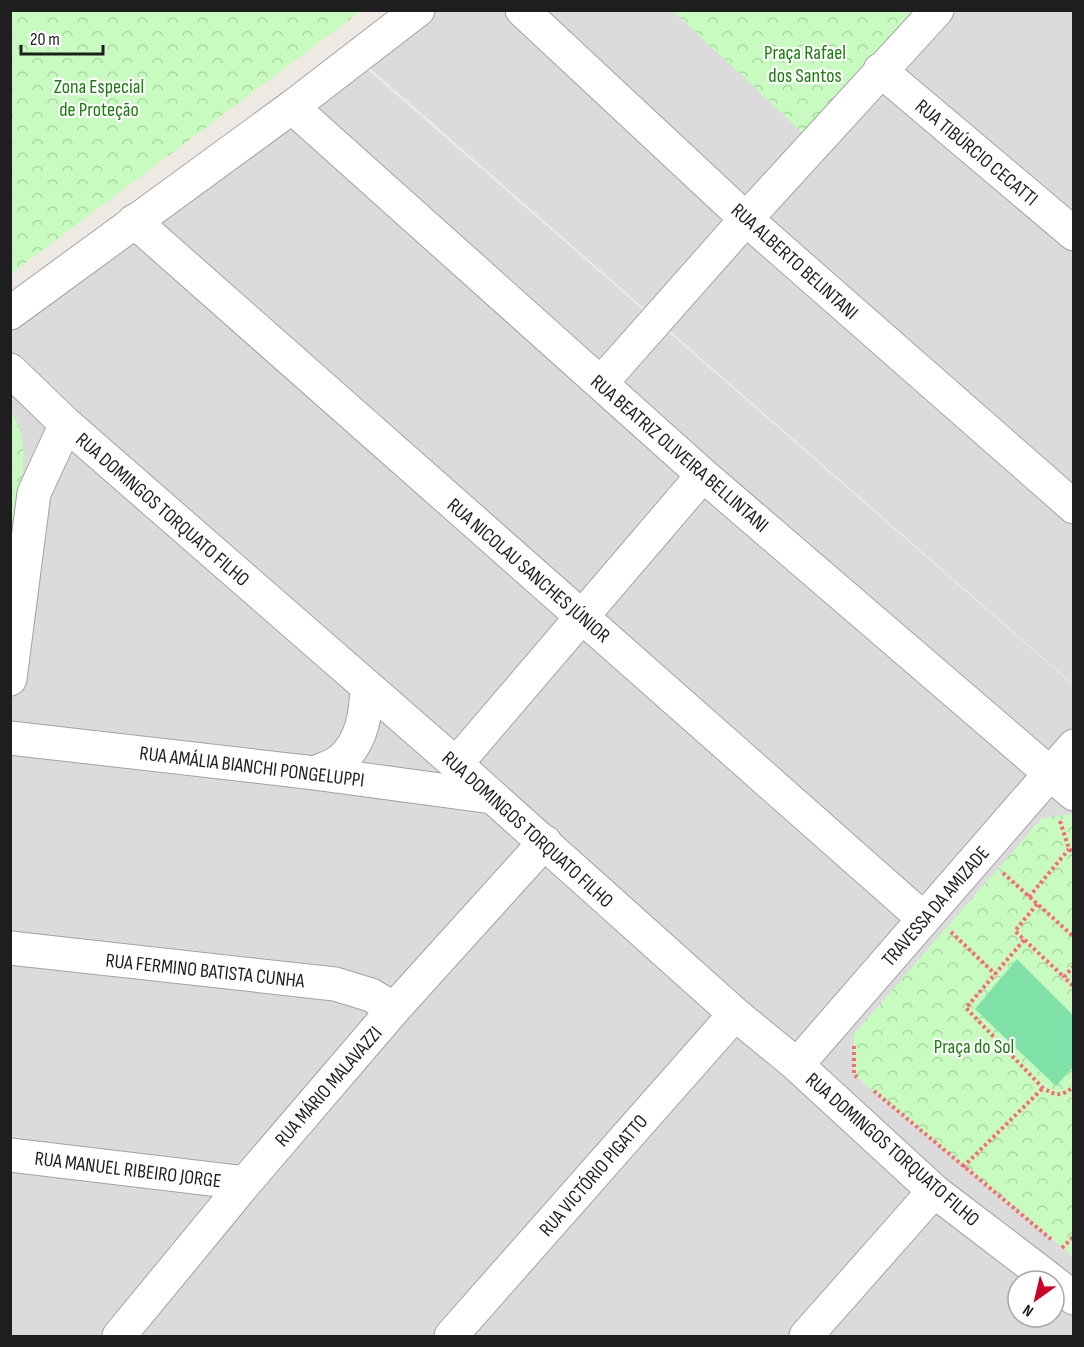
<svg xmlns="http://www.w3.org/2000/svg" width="1084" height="1347" font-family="'Sofia Sans Condensed',sans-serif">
<defs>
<pattern id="park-crowns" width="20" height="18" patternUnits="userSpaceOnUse" patternTransform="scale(1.5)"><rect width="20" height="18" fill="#c7fbbf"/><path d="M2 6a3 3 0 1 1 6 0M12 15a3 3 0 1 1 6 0" fill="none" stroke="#aad7a4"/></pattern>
</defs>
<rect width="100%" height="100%" fill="#efe9e4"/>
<path fill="#dcdbdb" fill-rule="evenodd" d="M400 11H1073V684L363 62 368 70 1073 685V1336H11L10 299ZM1018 1281H1054V1317H1018Z"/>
<path fill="url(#park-crowns)" d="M11 10H361V11L11 274Z
M673 11H926L807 137Z
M11 412C36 447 16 499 11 537Z
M1073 814V1257L854 1075V1034L1042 818Z"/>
<path fill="#7fe1a7" d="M1017 959 1073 1015V1067L1056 1086 975 1009Z"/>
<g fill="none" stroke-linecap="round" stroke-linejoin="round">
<g stroke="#a2a2a2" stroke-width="35">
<path id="minor" d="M522 10 746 219 1074 507
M880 70 1074 234
M292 107 703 475 1074 794
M134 221 924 919
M10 313 292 107 418 10
M10 370 66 424 456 764 735 1014 797 1065 934 1191 1052 1281
M601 383 746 219 937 10
M10 679 34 493 66 424
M10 738 315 773 492 797
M456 764 703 475
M315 773C323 769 334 766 341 760 362 742 366 714 367 687
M10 948 335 984 371 995 394 1009
M797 1065 1074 746
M10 1155 245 1183
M1054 1283 1074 1298
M119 1336 245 1183 394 1009 545 842
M451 1336 735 1014
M806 1336 934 1191"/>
</g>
<path stroke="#fd6776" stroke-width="4" stroke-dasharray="3 3" stroke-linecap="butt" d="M1060 821 1069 849 1074 853
M1003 873 1074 937
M1029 897 1069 849
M1037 904 1015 931 1064 977
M951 932 995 974
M1024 940 966 1008 1043 1088C1056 1096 1062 1097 1074 1086
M1074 966 1064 977 1074 987
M854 1046V1075L857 1077
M874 1091 1052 1240
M963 1167 1043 1088
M1062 1248 1074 1236"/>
<use href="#minor" stroke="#fff" stroke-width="33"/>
</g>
<g text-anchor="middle" stroke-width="4.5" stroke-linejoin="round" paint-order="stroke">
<g font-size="20" fill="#177f09" stroke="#fff">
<text x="805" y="59">Praça Rafael<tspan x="805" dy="23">dos Santos</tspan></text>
<text x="99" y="93">Zona Especial<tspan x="99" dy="23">de Proteção</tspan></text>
<text x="974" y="1053">Praça do Sol</text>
</g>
<g font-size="20" fill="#1e1e1e" stroke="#fff">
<text transform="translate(977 152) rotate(40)" y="7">RUA TIBÚRCIO CECATTI</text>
<text transform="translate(795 261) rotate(42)" y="7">RUA ALBERTO BELINTANI</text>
<text transform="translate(680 453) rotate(41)" y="7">RUA BEATRIZ OLIVEIRA BELLINTANI</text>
<text transform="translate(163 509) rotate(41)" y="7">RUA DOMINGOS TORQUATO FILHO</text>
<text transform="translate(529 570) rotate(41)" y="7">RUA NICOLAU SANCHES JÚNIOR</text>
<text transform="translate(252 766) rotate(7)" y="7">RUA AMÁLIA BIANCHI PONGELUPPI</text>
<text transform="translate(528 829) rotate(42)" y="7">RUA DOMINGOS TORQUATO FILHO</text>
<text transform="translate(935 906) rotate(-49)" y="7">TRAVESSA DA AMIZADE</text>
<text transform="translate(205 970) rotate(6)" y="7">RUA FERMINO BATISTA CUNHA</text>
<text transform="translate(328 1086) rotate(-49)" y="7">RUA MÁRIO MALAVAZZI</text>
<text transform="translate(893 1149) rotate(41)" y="7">RUA DOMINGOS TORQUATO FILHO</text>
<text transform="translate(128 1169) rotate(7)" y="7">RUA MANUEL RIBEIRO JORGE</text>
<text transform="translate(593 1175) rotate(-49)" y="7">RUA VICTÓRIO PIGATTO</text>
</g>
</g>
<rect width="1084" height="1347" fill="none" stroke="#1e1e1e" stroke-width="24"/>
<g transform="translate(1036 1299) rotate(214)"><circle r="28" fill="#ffffff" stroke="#a5a5a5" stroke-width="1.5"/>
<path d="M0-4.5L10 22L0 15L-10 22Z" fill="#cc0029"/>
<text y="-9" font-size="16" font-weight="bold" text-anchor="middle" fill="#1e1e1e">N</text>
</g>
<path d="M21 45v9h82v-9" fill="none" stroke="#1e1e1e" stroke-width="3"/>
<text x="30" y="45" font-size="18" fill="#1e1e1e" stroke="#ffffff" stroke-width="4.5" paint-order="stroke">20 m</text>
</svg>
